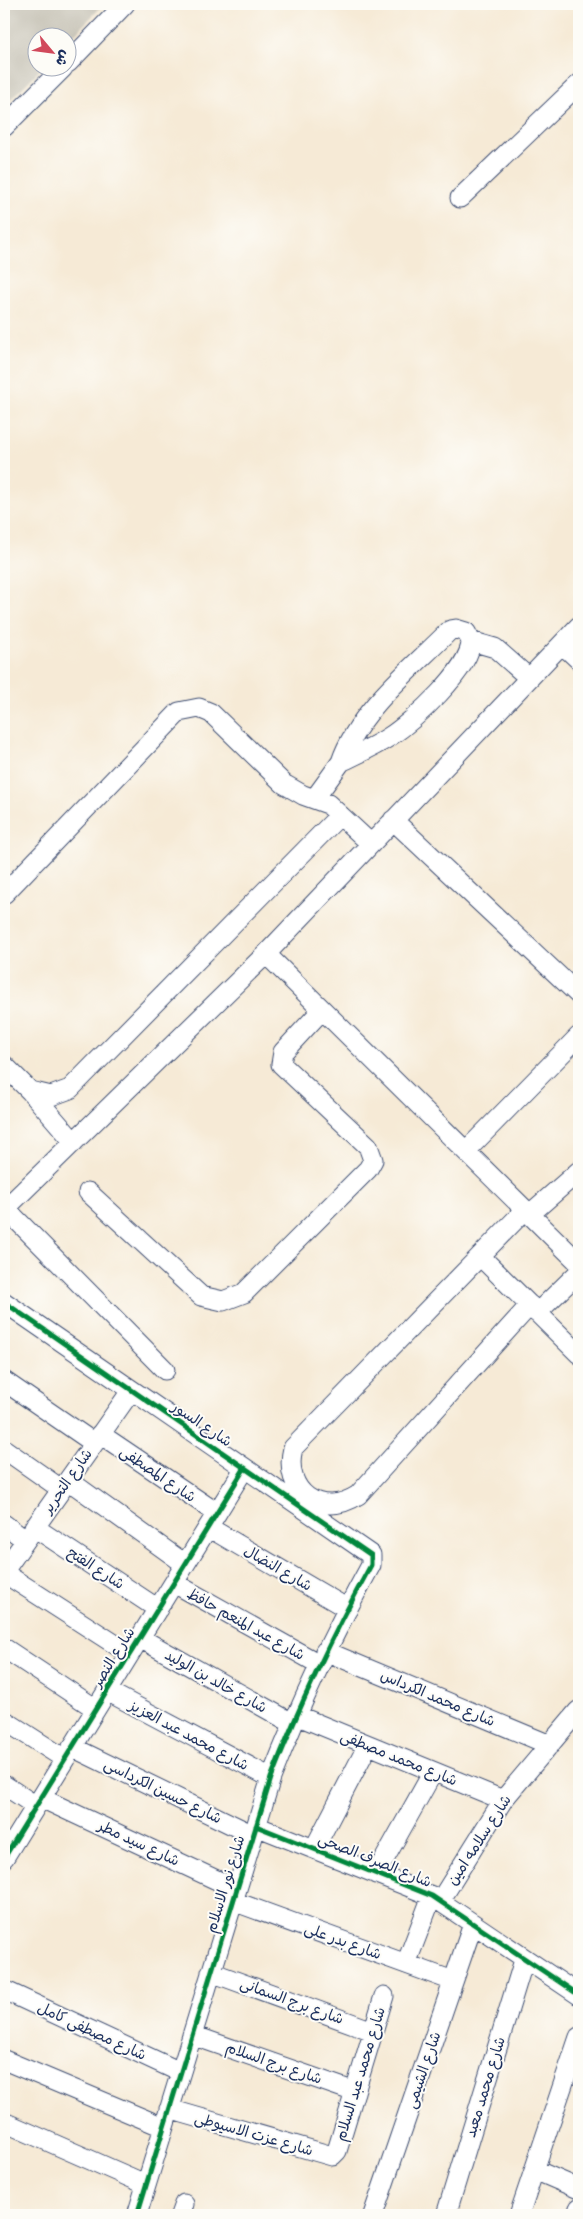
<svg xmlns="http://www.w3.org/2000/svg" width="583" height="2219" font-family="'Patrick Hand','Playpen Sans Arabic',sans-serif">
<rect width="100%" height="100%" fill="#fdfcf7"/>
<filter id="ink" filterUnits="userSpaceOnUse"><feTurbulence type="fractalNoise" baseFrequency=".02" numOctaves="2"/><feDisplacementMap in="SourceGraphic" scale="10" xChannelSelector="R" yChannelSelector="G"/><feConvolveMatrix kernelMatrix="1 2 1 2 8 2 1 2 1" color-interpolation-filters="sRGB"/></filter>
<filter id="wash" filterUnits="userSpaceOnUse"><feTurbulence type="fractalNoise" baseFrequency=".0096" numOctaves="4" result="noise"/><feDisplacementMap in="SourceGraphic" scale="20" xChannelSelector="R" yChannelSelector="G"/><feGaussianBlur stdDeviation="1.12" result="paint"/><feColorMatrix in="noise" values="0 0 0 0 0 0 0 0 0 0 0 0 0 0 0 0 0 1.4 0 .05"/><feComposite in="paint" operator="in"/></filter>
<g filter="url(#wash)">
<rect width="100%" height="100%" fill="#f6ead6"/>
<path fill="#c8c4b8" d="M4 4H104L68 41V38H38V68H42L4 106Z"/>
</g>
<g filter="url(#ink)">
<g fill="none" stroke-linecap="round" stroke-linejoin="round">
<g stroke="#3c4b70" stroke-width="21">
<path id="minor" d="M68 63 125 4
M4 127 63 68
M460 198 579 84
M456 629 466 632 471 641C471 669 412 722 389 737 374 747 357 754 341 762 359 709 412 669 450 630Z
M471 641 495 648 529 678
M562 644 579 660
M315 798 341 762
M393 820 579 995
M4 894 179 712 199 708 211 713 284 784 303 795 328 804 371 844
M266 954 579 1263
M4 1065 30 1091 74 1142
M30 1091 51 1096 70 1089 340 815
M466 1151 579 1036
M88 1192 201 1296 223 1301 244 1293 368 1169 373 1160 368 1146 281 1064 283 1052 322 1010
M6 1209 165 1370
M4 1210 266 954 579 626
M525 1210 293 1448C282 1492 321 1519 358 1495L530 1305
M530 1214 579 1171
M480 1256 579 1354
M4 1302 371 1555V1565C333 1634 300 1704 271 1778L137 2215
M537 1313 579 1272
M4 1381 94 1443
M100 1434 217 1513
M4 1449 61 1489
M68 1480 185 1564
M4 1524 25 1540
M34 1527 158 1609
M208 1527 348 1609
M4 1571 131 1391
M4 1573 130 1654
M174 1583 319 1664
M140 1638 292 1723
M4 1648 96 1709
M325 1651 550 1745
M107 1691 271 1778
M296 1715 503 1800
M4 1720 65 1759
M72 1747 253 1835
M4 1785 36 1806
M41 1798 236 1889
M256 1826 432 1896 579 1995
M314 1849 368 1745
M4 1858 244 1469
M376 1874 433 1772
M233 1901 453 1981
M440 1901 503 1800 578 1711
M406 1964 432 1896
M211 1972 373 2031
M4 1990 180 2072
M192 2035 355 2092
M4 2060 163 2127
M169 2109 332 2156 337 2151 384 1996
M4 2122 145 2184
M535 2170 579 2189
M180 2215 184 2204
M373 2215 473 1924
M446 2215 524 1960
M519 2215 579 2037
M577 2215 579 2208"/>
</g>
<use href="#minor" stroke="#fff" stroke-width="19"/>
<g stroke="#fdfcf7" stroke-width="8">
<path id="cycleway" d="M4 1302 371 1555V1565C333 1634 300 1704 271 1778L137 2215
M256 1826 432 1896 579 1995
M4 1858 244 1469"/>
</g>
<use href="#cycleway" stroke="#00873e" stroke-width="5"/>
</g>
</g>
<g text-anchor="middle" stroke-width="4" stroke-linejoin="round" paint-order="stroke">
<g font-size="15" fill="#1b2f5e" stroke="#fdfcf7">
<text transform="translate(202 1424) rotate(34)" y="5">شارع السور</text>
<text transform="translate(158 1474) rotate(34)" y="5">شارع المصطفى</text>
<text transform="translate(67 1481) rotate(-55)" y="5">شارع التحرير</text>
<text transform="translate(96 1568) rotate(33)" y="5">شارع الفتح</text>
<text transform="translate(278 1568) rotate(30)" y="5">شارع النضال</text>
<text transform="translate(246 1624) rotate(29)" y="5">شارع عبد المنعم حافظ</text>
<text transform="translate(113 1657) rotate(-58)" y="5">شارع النصر</text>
<text transform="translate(216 1681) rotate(29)" y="5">شارع خالد بن الوليد</text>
<text transform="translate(438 1698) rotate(23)" y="5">شارع محمد الكرداس</text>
<text transform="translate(189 1735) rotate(28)" y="5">شارع محمد عبد العزيز</text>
<text transform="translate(399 1758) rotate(22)" y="5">شارع محمد مصطفى</text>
<text transform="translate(163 1791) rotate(26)" y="5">شارع حسين الكرداسى</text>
<text transform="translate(479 1840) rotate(-57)" y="5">شارع سلامه امين</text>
<text transform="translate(139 1843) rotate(25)" y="5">شارع سيد مطر</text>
<text transform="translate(375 1860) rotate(22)" y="5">شارع الصرف الصحى</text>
<text transform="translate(225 1884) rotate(-73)" y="5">شارع نور الاسلام</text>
<text transform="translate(343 1941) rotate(20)" y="5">شارع بدر على</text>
<text transform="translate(292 2001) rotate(20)" y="5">شارع برج السمانى</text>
<text transform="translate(92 2031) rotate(25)" y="5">شارع مصطفى كامل</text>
<text transform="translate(274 2063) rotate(19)" y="5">شارع برج السلام</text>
<text transform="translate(423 2070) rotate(-71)" y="5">شارع الشيمى</text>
<text transform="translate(360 2074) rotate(-73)" y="5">شارع محمد عبد السلام</text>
<text transform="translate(485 2087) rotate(-73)" y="5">شارع محمد معبد</text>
<text transform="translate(254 2134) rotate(16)" y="5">شارع عزت الاسيوطى</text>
</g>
</g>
<rect width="583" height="2219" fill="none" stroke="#fdfcf7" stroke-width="20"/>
<g transform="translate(52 52) rotate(119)"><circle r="24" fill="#fdfcf7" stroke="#a3aaba"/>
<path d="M0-4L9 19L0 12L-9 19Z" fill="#d1495b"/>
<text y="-8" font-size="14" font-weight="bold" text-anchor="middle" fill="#1b2f5e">ش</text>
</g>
</svg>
